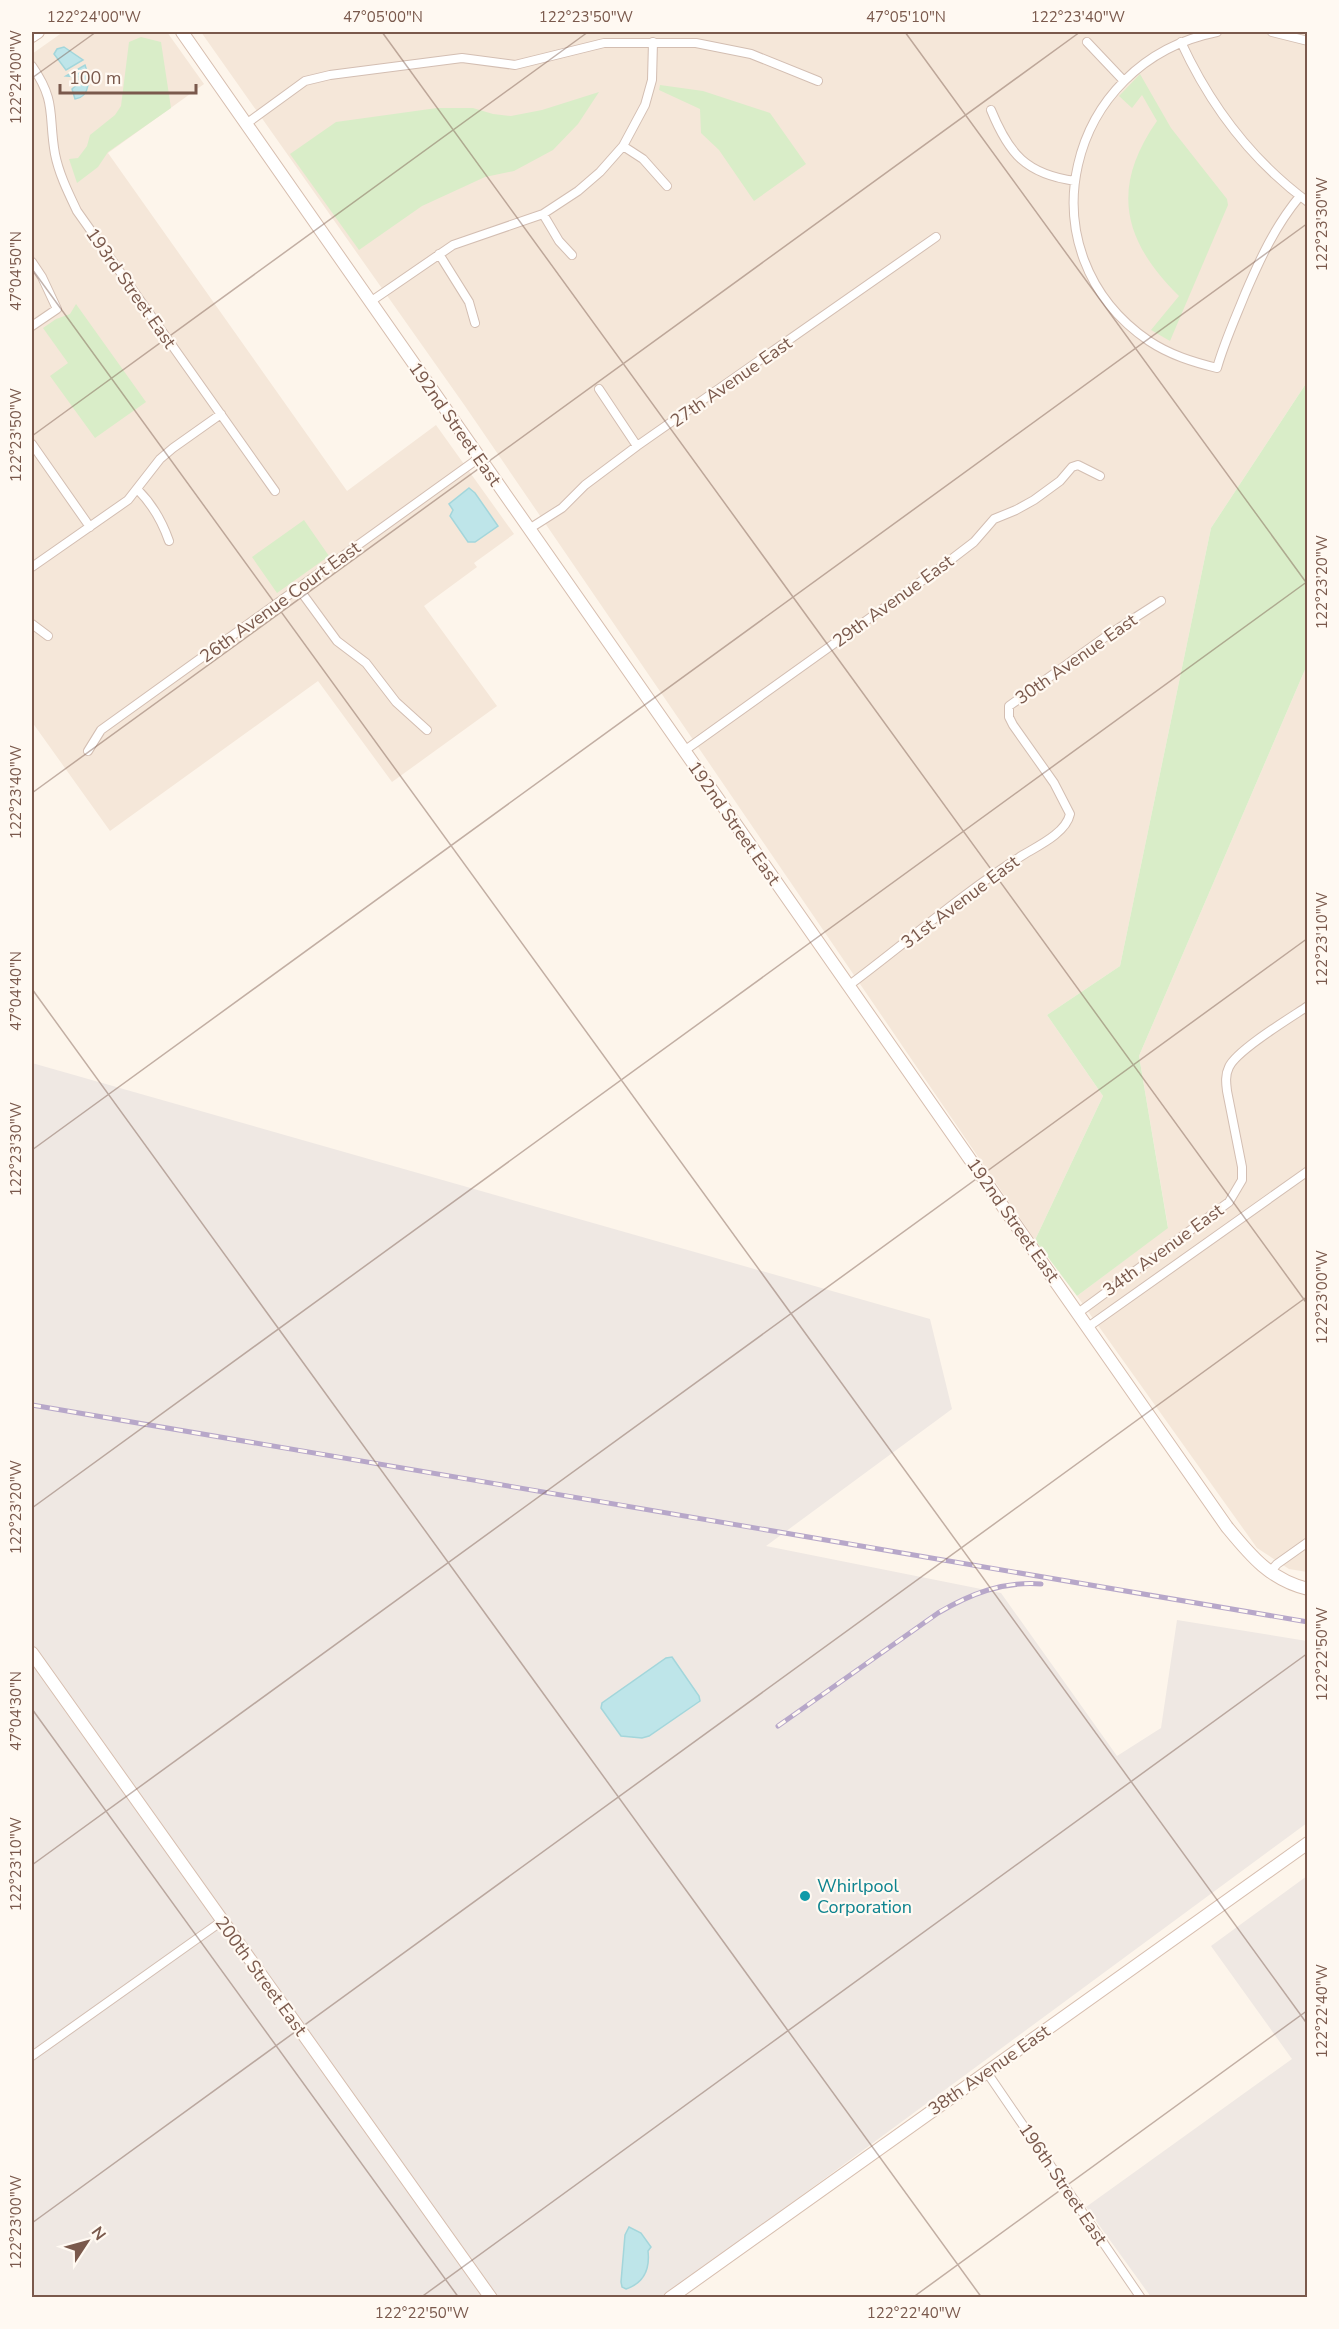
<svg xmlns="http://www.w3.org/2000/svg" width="1339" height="2329" font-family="'Nunito Sans',sans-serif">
<rect width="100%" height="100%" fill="#fdf5eb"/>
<path fill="#f5e7d9" d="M63 32H167L204 84 108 153 347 491 436 425 514 534 474 563 477 567 424 606 497 706 392 782 318 681 110 831 32 722V54Z
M201 32H1307V382L1211 528 1120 966 1047 1015 1103 1096 1035 1240 465 406Z
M1307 665V1572L1289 1569 1257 1548 1077 1296 1168 1227 1139 1056Z"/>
<path fill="#efe8e3" d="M32 1063 930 1319 952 1409 766 1546 1001 1593 1117 1756 1161 1728 1177 1620 1307 1641V1823L664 2297H32Z
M1307 1876V2297H1151L1086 2207 1292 2059 1211 1946Z"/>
<path fill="#d9edc8" d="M141 37 161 42 171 108 108 152 98 167 77 183 69 159 78 158 87 146 90 135 115 115 121 106 129 42Z
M1140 74 1171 128 1227 199 1228 205 1170 341 1151 330 1179 296C1123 241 1110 188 1157 121L1142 95 1132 108 1119 96Z
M660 85 703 91 770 113 806 164 754 201 719 150 701 133 700 109 659 90Z
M599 92 578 124 553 150 514 171 485 177 422 206 359 250 290 154 336 122 437 108H473L493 114 511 116 542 110Z
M76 304 146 402 95 438 50 376 68 363 43 328 56 319 70 314Z
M1307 382V665L1139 1056 1168 1228 1077 1296 1035 1240 1103 1096 1047 1015 1120 966 1211 528Z
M304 520 329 556 277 593 252 557Z"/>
<path fill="#bee5e9" stroke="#a3d6db" stroke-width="1.5" d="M64 47 83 60 66 70 54 54 57 49Z
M85 65C90 77 91 97 75 99L72 89 79 83V77L66 76Z
M469 488 475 493 498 526 475 542H468L450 516 453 510 449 504Z
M672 1657 699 1696 700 1701 649 1736 642 1738 621 1736 601 1708 602 1703 666 1658Z
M629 2227 641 2233 651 2247 648 2251C650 2269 644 2283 626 2289L622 2287 621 2282 625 2235Z"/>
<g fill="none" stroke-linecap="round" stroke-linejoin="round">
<g stroke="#d3beb2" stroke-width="10">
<path id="street" d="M1217 32C1066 62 1020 253 1149 341 1170 355 1193 362 1217 368 1224 343 1235 319 1245 294 1260 259 1275 226 1300 196
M1272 32 1308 41
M1087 42 1123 80
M1181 42C1210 105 1251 160 1308 202
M32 66C57 102 48 115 55 154 59 174 68 192 77 211L275 491
M991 110C1009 154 1026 174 1075 181
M246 124 305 81 330 75 462 58 515 65 604 43H696L751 54 818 81
M623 146 643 159 667 186
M543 214 559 241 572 255
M439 254 469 302 475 323
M32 262 42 277 57 309 32 326
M370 302 453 245 543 214 578 191 600 172 623 146 645 105 652 80 653 42
M599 389 637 446
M32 444 90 527
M138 490C153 505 162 521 169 541
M529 529 562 508 585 485 637 446 936 237
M32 567 128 500 160 459 173 448 221 414
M299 589 337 641 366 663 396 702 427 730
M32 624 48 636
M88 751 101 730 479 458
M684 751 944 565 974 542 994 519 1016 510 1034 500 1060 481 1072 467 1078 465 1100 476
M848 986C906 943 961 894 1023 855 1038 846 1066 833 1070 814L1054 783 1013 725 1009 717V706L1108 635 1161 601
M1078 1313 1229 1202 1242 1180V1167L1227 1091C1226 1083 1225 1075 1229 1067 1237 1050 1290 1018 1308 1006
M1088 1327 1308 1171
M1269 1573 1277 1564 1308 1542
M32 2056 222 1921
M986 2071 1141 2298"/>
</g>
<g stroke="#d7beaf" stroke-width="14">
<path id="secondary" d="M182 32 1227 1527C1250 1555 1270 1580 1308 1589
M32 36 38 32
M32 1653 491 2298
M670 2298 1308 1843"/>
</g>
<use href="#street" stroke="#fff" stroke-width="8"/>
<use href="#secondary" stroke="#fff" stroke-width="12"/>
<g stroke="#b7a7c9" stroke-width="5">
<path id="rail" d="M32 1405 1308 1622
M778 1726 938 1613C970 1594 1003 1581 1041 1584"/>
</g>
<use href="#rail" stroke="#fff9f2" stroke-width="3" stroke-dasharray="9" stroke-linecap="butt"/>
</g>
<path fill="none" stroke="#7a594c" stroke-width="1.5" stroke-opacity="0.45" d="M382 32 1308 1305M905 32 1308 585M32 78 96 32M32 269 1308 2025M32 436 588 32M32 793 1080 32M32 989 982 2298M32 1150 1308 223M32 1508 1308 581M32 1709 459 2298M32 1865 1308 938M32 2223 1308 1296M420 2298 1308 1653M912 2298 1308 2010"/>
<circle fill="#0f9aa8" stroke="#fff9f2" stroke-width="2" cx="805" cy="1896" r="6"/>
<g text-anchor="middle" stroke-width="4.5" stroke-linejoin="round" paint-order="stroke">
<g font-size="18" fill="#7a594c" stroke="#fff9f2">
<text transform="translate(131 288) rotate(55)" y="6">193rd Street East</text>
<text transform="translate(731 382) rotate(-35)" y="6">27th Avenue East</text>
<text transform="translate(455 424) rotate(55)" y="6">192nd Street East</text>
<text transform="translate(893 601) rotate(-36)" y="6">29th Avenue East</text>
<text transform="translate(280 602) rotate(-36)" y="6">26th Avenue Court East</text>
<text transform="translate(1076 659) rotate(-35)" y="6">30th Avenue East</text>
<text transform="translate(734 823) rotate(55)" y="6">192nd Street East</text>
<text transform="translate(960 902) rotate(-37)" y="6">31st Avenue East</text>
<text transform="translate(1013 1220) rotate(55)" y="6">192nd Street East</text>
<text transform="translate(1163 1250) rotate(-36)" y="6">34th Avenue East</text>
<text transform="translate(261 1976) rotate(54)" y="6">200th Street East</text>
<text transform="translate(989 2070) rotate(-35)" y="6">38th Avenue East</text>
<text transform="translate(1063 2184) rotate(56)" y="6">196th Street East</text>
</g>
<g font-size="18" fill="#0d838f" stroke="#fff9f2" text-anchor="start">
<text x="817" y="1892">Whirlpool<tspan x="817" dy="21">Corporation</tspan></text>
</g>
</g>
<rect width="1339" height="2329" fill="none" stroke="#fff9f2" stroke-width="66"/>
<g transform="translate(87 2242) rotate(54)" stroke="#fff9f2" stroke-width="4.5" paint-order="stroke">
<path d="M0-4.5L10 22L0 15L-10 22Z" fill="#7a594c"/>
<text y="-9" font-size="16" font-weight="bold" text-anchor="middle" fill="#7a594c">N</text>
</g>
<path d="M60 84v9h136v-9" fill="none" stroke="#7a594c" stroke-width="3"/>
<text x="69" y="84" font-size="18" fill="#7a594c" stroke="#fff9f2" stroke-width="4.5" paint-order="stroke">100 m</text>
<rect x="33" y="33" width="1273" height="2263" fill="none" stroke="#7a594c" stroke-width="2"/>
<g font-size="15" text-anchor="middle" fill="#7a594c">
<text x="94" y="22">122°24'00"W</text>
<text x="383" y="22">47°05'00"N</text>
<text x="586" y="22">122°23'50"W</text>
<text x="906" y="22">47°05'10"N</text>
<text x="1078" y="22">122°23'40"W</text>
<text transform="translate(16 77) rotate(-90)" y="5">122°24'00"W</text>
<text transform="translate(1322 224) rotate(-90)" y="5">122°23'30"W</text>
<text transform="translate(16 271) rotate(-90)" y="5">47°04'50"N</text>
<text transform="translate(16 435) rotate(-90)" y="5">122°23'50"W</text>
<text transform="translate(1322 582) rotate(-90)" y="5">122°23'20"W</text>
<text transform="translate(16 792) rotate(-90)" y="5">122°23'40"W</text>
<text transform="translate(1322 939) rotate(-90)" y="5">122°23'10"W</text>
<text transform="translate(16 991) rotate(-90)" y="5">47°04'40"N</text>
<text transform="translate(16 1149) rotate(-90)" y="5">122°23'30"W</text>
<text transform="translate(1322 1297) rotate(-90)" y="5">122°23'00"W</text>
<text transform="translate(16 1507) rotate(-90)" y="5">122°23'20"W</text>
<text transform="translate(1322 1654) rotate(-90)" y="5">122°22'50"W</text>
<text transform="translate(16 1711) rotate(-90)" y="5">47°04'30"N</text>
<text transform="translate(16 1864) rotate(-90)" y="5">122°23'10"W</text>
<text transform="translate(1322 2011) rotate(-90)" y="5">122°22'40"W</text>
<text transform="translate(16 2222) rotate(-90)" y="5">122°23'00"W</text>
<text x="422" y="2318">122°22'50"W</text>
<text x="914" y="2318">122°22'40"W</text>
</g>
</svg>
